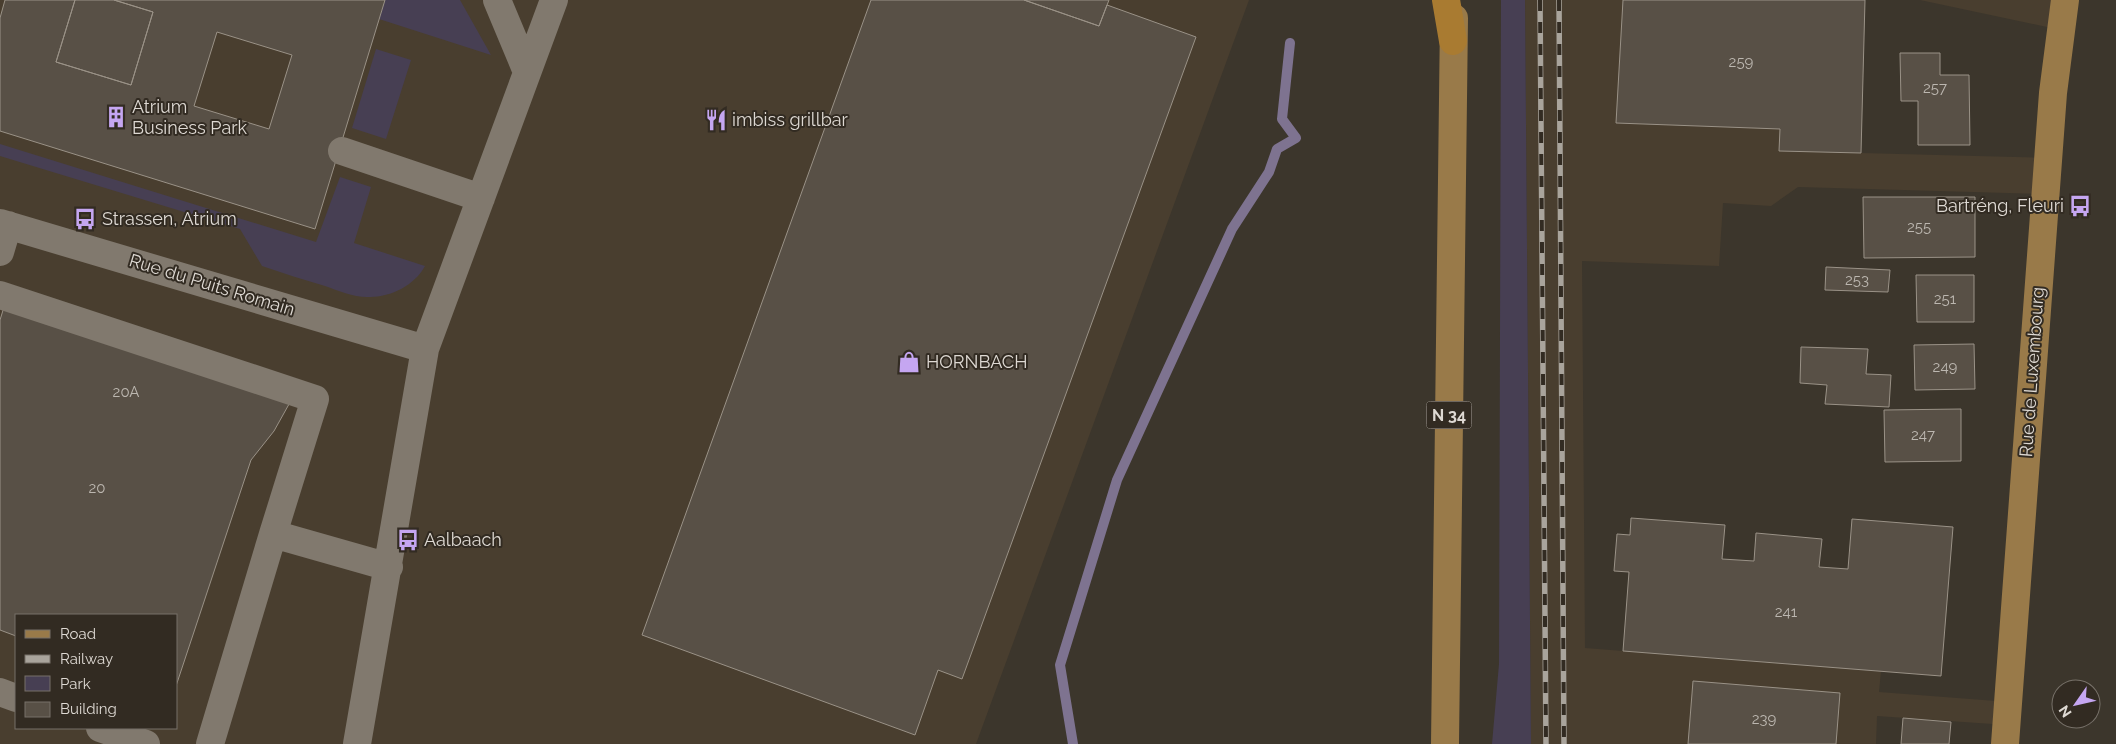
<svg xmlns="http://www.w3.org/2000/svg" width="2116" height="744" font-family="Raleway,sans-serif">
<rect width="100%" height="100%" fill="#3c362c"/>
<path fill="#493e2f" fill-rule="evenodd" d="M0 0H1249L976 744H0ZM16 615H176V728H16Z
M1525 0H1865L1861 153 2049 158 2046 194 1798 187 1771 206 1723 203 1719 266 1582 261 1585 648 1881 671 1879 692 2009 702 2007 725 1877 716 1876 744H1531Z
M1920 0H2065L2061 30Z"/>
<path fill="#473f53" d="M385 0H460L491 55 379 19Z
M1501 0H1525L1531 744H1492L1499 664Z
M376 49 411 60 386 139 352 128Z
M0 144 316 242 340 177 371 187 354 243 425 266C415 285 391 297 370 297 355 298 339 291 325 286 304 280 283 273 262 266L240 229 0 156Z"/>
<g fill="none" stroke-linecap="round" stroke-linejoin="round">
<path stroke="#7e7390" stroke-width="10" d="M1073 744 1060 665 1117 480 1232 229 1269 172 1277 149 1296 138 1282 119 1290 43"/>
</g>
<path fill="#585046" stroke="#9a9287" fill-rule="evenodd" d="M5 0H75L56 62 131 85 153 12 114 0H385L315 229 0 131V18ZM217 32 292 55 269 129 194 106Z
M75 0H114L153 12 131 85 56 62Z
M871 0H1024L1099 26 1107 5 1196 37 962 679 938 670 915 735 642 635Z
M1024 0H1109L1099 26Z
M1623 0H1865L1861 153 1779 151 1780 129 1616 123Z
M1900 53H1940V75H1969L1970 145H1918V101H1901Z
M1863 197H1975V257L1864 258Z
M1826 267 1890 270 1888 292 1825 290Z
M1916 275H1974V322H1917Z
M4 307 293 397 274 431 251 460 176 686V615H16V636L0 630V320Z
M1974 344 1975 389 1915 390 1914 345Z
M1801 347 1868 349 1866 374 1891 375 1889 407 1825 404 1827 385 1800 383Z
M1961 409V461L1885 462 1884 410Z
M1631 518 1725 525 1722 559 1754 561 1756 533 1822 539 1819 567 1848 569 1852 519 1953 527 1941 676 1623 651 1629 572 1614 571 1617 534 1630 535Z
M1693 681 1840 693 1836 744H1688Z
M1903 718 1951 722 1949 744H1901Z"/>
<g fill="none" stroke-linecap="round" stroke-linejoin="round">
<path stroke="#81796e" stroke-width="28" d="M497 0 527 72
M342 151 481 198
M0 223 425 349
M0 252 8 225
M0 295 315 399 273 534
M0 692 16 698
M100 728 146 744
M210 744 273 534 389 567
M357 744 425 349 554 0"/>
<path stroke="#997a49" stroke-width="28" d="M1445 744 1454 18
M2005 744 2053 93 2065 0"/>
<path stroke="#a97b31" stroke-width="28" d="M1446 0 1453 41"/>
<g stroke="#a9a49c" stroke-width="5.5">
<path id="rail" d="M1540 0 1546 744
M1559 0 1564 744"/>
</g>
<use href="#rail" stroke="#322b22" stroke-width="4" stroke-dasharray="11" stroke-linecap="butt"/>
</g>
<defs>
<g id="building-bare" transform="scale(1.725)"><path d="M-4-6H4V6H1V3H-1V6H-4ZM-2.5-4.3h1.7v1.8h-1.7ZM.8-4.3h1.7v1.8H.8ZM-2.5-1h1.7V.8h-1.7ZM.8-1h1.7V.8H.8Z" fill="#c5a6f1" stroke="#322b22" stroke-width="2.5" paint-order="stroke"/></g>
<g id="restaurant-bare" transform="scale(1.725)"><path d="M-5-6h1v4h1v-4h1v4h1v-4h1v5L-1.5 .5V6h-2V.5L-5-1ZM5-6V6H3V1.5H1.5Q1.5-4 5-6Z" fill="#c5a6f1" stroke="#322b22" stroke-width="2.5" paint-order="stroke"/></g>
<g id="bus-bare" transform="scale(1.725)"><path d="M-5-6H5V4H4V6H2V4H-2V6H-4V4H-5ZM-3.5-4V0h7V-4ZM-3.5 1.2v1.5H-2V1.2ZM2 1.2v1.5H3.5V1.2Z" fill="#c5a6f1" stroke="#322b22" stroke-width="2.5" paint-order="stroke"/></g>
<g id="shop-bare" transform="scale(1.725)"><path d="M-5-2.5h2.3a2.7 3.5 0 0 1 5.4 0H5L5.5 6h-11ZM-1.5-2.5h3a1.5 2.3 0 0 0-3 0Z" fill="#c5a6f1" stroke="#322b22" stroke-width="2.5" paint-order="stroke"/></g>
</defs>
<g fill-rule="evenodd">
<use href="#building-bare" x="116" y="117"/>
<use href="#restaurant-bare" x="716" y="120"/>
<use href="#bus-bare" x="2080" y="206"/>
<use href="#bus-bare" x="85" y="219"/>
<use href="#shop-bare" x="909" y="362"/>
<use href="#bus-bare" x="408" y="540"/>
</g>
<g text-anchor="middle" stroke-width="4" stroke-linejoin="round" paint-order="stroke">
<g font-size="15" fill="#bcb7b0">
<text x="1741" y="67">259</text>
<text x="1935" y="93">257</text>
<text x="1919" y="232">255</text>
<text x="1857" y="285">253</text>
<text x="1945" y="304">251</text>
<text x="1945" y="372">249</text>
<text x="126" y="397">20A</text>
<text x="1923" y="440">247</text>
<text x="97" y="493">20</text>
<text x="1786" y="617">241</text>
<text x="1764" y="724">239</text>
</g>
<rect fill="#322b22" stroke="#aaa59e" stroke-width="1" x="1426.5" y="401.5" width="45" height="27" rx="4"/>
<g font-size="16" font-weight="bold" fill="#ded9d3">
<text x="1449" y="421">N 34</text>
</g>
<g font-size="18" fill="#ded9d3" stroke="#322b22" text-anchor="start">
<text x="132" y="113">Atrium<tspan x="132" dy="21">Business Park</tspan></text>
<text x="732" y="126">imbiss grillbar</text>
<text x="2064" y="212" text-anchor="end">Bartréng, Fleuri</text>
<text x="102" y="225">Strassen, Atrium</text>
<text x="926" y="368">HORNBACH</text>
<text x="424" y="546">Aalbaach</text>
</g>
<g font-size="18" fill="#ded9d3" stroke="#322b22">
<text transform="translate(212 285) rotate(17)" y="6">Rue du Puits Romain</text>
<text transform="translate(2032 372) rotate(-86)" y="6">Rue de Luxembourg</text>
</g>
</g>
<rect x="15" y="614" width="162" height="115" fill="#322b22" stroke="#777169"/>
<rect x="25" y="630" width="25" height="8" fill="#997a49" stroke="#777169"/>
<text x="60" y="639" font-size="15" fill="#ded9d3">Road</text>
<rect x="25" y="655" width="25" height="8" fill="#a9a49c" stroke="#777169"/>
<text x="60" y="664" font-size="15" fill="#ded9d3">Railway</text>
<rect x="25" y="676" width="25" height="15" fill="#473f53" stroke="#777169"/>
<text x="60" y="689" font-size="15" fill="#ded9d3">Park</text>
<rect x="25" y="702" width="25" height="15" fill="#585046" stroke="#777169"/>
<text x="60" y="714" font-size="15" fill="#ded9d3">Building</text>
<g transform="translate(2076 704) rotate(236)"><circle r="24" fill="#322b22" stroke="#777169"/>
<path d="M0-4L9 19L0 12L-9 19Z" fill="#c5a6f1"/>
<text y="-8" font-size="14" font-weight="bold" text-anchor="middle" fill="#ded9d3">N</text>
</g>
</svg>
